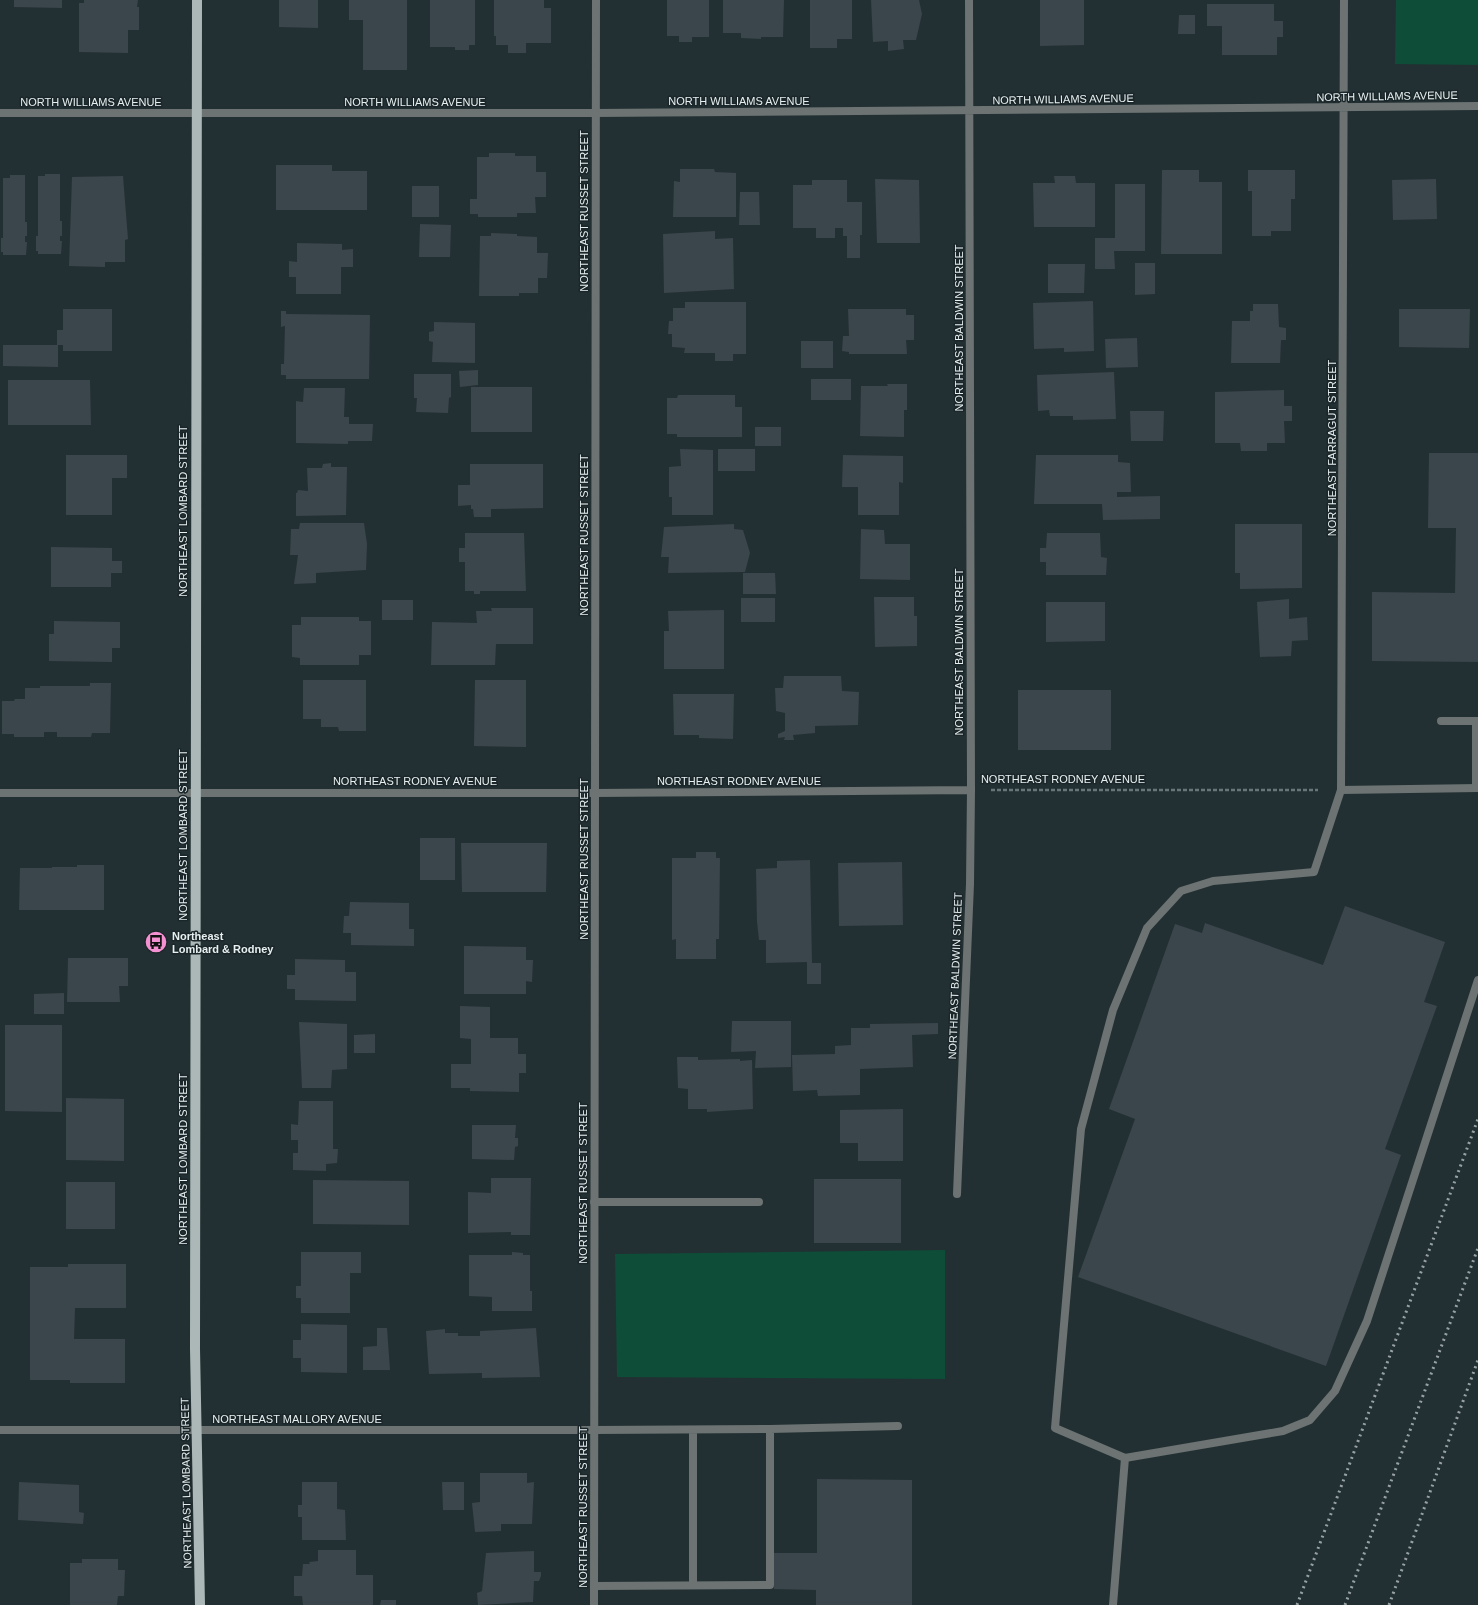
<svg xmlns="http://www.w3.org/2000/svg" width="1478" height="1605" font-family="Arial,sans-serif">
<rect width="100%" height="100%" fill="#233033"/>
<path fill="#0e4d37" d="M1396 0H1478V65L1395 64Z
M945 1250V1379L617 1377 615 1254Z"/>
<path fill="#3b454c" d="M14 0H62V8L14 7Z
M84 0H138L137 7H139V30H128V53L79 52V3H84Z
M279 0H318V28L279 27Z
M349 0H407V70H363V20H349Z
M430 0H475V45H469V50H455V47H430Z
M494 0H544V8H551V43H526V53H508V45H496V36H494Z
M667 0H709V37H692V42H679V36H667Z
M723 0H784L783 37H761V39L741 38V33H723Z
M810 0H852V39H837V48H810Z
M871 0H919L922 14 916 40H903L904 49 888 51V41L873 42Z
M1040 0H1084V45L1040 46Z
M1207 4H1274V21H1283V37H1277V55H1222V26H1207Z
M1179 15H1195V34H1178Z
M489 153H515V156H536V172H546V197H535L536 213H517V217H478V214H470V199H477V157H489Z
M276 165H332V171H367V210H276Z
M680 169H714L715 172 736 173V217H673L674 181 680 182Z
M1162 170H1199V182H1222V254H1161Z
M1248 170H1295V199H1291V231H1271V236H1252V191H1248Z
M45 174H60V221H62V236H60V241H62L61 254H38V251H36V236H38V176H45Z
M10 175H25V222H27V236H25V242H27L26 255H3V252H1V238H3V178H10Z
M123 176 128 239 125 240V262H105V267L69 266 72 177Z
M1054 176H1075L1076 183H1095V227H1034L1033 183H1055Z
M875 179 919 180 920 243H877Z
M1436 179 1437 219 1393 220 1392 180Z
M812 180H847V202H862V235H860V258H847V236H843V228H835V238H816V228H793V185H812Z
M1115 184H1145V251H1114L1115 269H1095V238H1115Z
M412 186H439V217H412Z
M740 192H759L760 225H739Z
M420 224 451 225 450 257H419Z
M715 231V239L733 238 734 289 664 293 663 234Z
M491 233 517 234V236L537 237V253H548L547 278H538V293H519V296H479L480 236H491Z
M297 243 342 244V250L353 249V267H341V294H296V277H289V261L297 262Z
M1135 263H1155V294L1135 295Z
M1048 264H1085L1084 293H1048Z
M1093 301 1094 351 1064 352V348L1034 349 1033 303Z
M685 302H746V354H733V361H715V353H684L685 348 672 347V334H668L669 321H673V308H685Z
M1253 304H1278L1279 327 1286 328V340H1281L1280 363H1231L1232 321H1250V311H1253Z
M63 309H112V351H63V345H57V330H63Z
M848 309H906V315H914V340H906L907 354H849V352L842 351 843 336H849Z
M1399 309H1470L1469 348 1399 347Z
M281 311H286V314L370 315 369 379H286V375H281V364H284L285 326 281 327Z
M434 322 475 323V363L432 362 433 342 429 341V332L434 331Z
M1137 338 1138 367 1106 368 1105 339Z
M801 341H833V368H801Z
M3 345H58V367L3 366Z
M478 370V385L460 387 459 371Z
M1114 372 1116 419 1073 420V416H1050L1049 410 1038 411 1037 375Z
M414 374H451V397L449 398 448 413 416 412 417 398H414Z
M811 379H851V400H811Z
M8 380H90L91 425H8Z
M887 384H907V410H904V437L860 436 861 386H888Z
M471 387H532V432H471Z
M304 388H345L344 417H349V424H373L372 441H348V444L296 443V401L303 402Z
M1284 390V406H1292V421H1284L1285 443H1267V451H1241L1240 443H1215V392Z
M678 395H735V407H742V437H677V434H667V398H677Z
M1130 411H1164L1163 441H1131Z
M755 427H781V446H755Z
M680 449 713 450V515H672V497H669V467L681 466Z
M718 449H755V471H718Z
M1429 453H1478V662L1372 661V592L1455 593 1456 528H1428Z
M66 455H127V478H112V515H66Z
M843 455 903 456V483L899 482V515H858V487H842Z
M1036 455H1118V462L1130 463 1131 492H1117V497L1160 496V519L1103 520 1102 504H1034Z
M331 463V467H347L346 515 296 516V493H297L298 490 308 491 307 468H322L323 464Z
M470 464H543V508L491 509V517H474L473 509H471V505L458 506V485H470Z
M300 523H364L367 544 366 570 316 573V583L294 584 298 555H290L291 529H299Z
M734 524V529L743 530 750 553 745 572 668 573 669 557H661L664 527Z
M1235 524H1302V588L1240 589V573H1235Z
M861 529 884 530 885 544H910V580L860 579Z
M465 533H524L526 591H480V594H474V591H465V562H459V548H465Z
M1047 533H1100L1101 557 1107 558 1106 575H1046V562H1040V548H1046Z
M51 547 112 548V561H122V573H111V587H51Z
M743 573H775L776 594H743Z
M874 597H914V616H917V646L875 647Z
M741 598H775V622H741Z
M1289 599V619L1307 617 1308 640 1292 641 1291 656 1260 657 1257 602Z
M382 600H413V620H382Z
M1046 602H1105V641L1046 642Z
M491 608H533V644H496L495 665H431L432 622 477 623 476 611H492Z
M724 610V669H664V631H669L668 611Z
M301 617H359V621H371V655H359V665H300V658L292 657V625H301Z
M54 621 120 622V648H112V662L49 661V634H54Z
M784 676H841L842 691 859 692 858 725 815 726V733L793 735 794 740H784L785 737 778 738V734L785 731V713L776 711 775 688H783Z
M303 680H366V731H339L338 727H321V719H303Z
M475 680H526V747L474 746Z
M90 683H111L110 733H92L91 737H57V732H44V737H14V734H2V701H14L15 699H25V688H40V686H90Z
M1018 690H1111V750H1018Z
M673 694H734L733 739 699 738V735H674Z
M420 838H455V880H420Z
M461 843H547L546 892H462Z
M696 852H716V858H720L719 939H716V959H676V939L672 940V858H696Z
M810 860 812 963H821V984H807V962L766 963V940H759L757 922 756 869 777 868V861Z
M902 862 903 925 839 926 838 863Z
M77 865H104V910H19L20 868H52V867H77Z
M350 902 409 903V929H414V946L351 945V933H343L344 916H349Z
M1345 906 1445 942 1424 1002 1437 1006 1385 1149 1401 1155 1326 1366 1078 1277 1135 1119 1109 1109 1175 924 1202 933 1205 923 1323 965Z
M464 946 526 947V960H533L532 982 526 981V994H464Z
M68 958H128V986H119L120 1002H67Z
M295 959 345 960V972H356V1001L295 1000V989H287V975H295Z
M64 993V1014H34V994Z
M460 1006 490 1007V1038H518V1054H526V1073H519V1092L470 1091V1088H451V1064H471V1039L460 1038Z
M732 1021H791V1067L755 1068 756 1051 731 1052Z
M299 1022 347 1024V1069L332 1070 331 1088H302Z
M938 1023V1034L912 1035 913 1067 860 1069V1095L818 1096 817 1090 793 1091 792 1055 835 1054V1046L851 1045V1028H870V1024Z
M5 1025H62V1112L5 1111Z
M375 1034V1053H354V1035Z
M677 1057H698V1060L740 1059V1061L752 1060 753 1109 707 1112V1109H688V1089L678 1088Z
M66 1098 124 1099V1161L66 1160Z
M299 1101H333V1149H338L337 1163 326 1164V1171L293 1170V1153H298V1140H291V1124L298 1125Z
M903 1109V1161H858V1143H840V1110Z
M472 1125H516L515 1138H518V1146L515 1147 514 1160 472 1159Z
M491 1178H531L530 1235H511V1232L468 1233V1192L491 1193Z
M814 1179H901V1243H814Z
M313 1180 409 1181V1225L313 1224Z
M66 1182H115V1229H66Z
M301 1252H361V1273H350V1313H301V1298H296V1286H301Z
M512 1252 523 1253V1255H530V1291H532V1311H492V1297L469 1296V1255H512Z
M68 1264H126V1308H75L74 1339H125V1383H70V1380H30V1267H68Z
M301 1324 347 1325V1373L301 1372V1358H293V1340H301Z
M377 1328H387L390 1370H363V1347L377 1346Z
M536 1328 540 1377 482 1378V1373L429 1374 426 1331 445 1329V1333H458V1336H480V1331Z
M480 1473H527V1483L534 1482 532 1524H501V1531L475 1532 472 1503 480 1502Z
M817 1479 912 1480V1605H816V1590L774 1589V1553H817Z
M19 1482 79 1485V1512L84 1513 83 1524 18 1520Z
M302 1482H337V1509L345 1510 346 1540H302V1517H298V1505H302Z
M442 1482H464V1510H443Z
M318 1550H356V1575H373V1605H303L302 1596H294V1576H302L303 1564H310L309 1562 318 1561Z
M534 1551V1572H541V1576L539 1581H534L533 1602 478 1605 477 1593 482 1591 486 1553Z
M82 1559H118V1570H125L124 1596H118L117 1605H70V1563H82Z
M381 1600H396V1605H380Z"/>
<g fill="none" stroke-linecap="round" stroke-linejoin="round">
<path stroke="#6a7578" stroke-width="2.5" stroke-dasharray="4 2" stroke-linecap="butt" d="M991 790H1318"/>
<path stroke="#6c7372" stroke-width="8" d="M1441 721H1478
M1476 721V788
M594 1202H759
M594 1430 770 1429
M693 1430V1585
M1125 1458 1283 1431 1310 1420 1335 1391 1367 1321 1478 980
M594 1586 770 1585V1429L898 1426
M1113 1605 1125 1458 1055 1428 1081 1129 1113 1010 1147 928 1181 891 1213 881 1314 872 1341 790"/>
<path stroke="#6c7372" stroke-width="8" d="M1344 0 1341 790 1478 788
M0 113H595L1478 106
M0 793H595L971 790
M957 1194 970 884 971 790 969 0
M0 1430H594
M594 1605 596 0"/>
<path stroke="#abb8b7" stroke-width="10" d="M197 0 195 1349 200 1605"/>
<path stroke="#98a2a4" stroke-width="3" stroke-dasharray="2 4" stroke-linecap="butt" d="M1297 1605 1478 1119
M1345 1605 1478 1248
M1389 1605 1478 1360"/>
</g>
<defs>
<g id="bus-disc" transform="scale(1.15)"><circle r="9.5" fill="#f591d2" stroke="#1a2629"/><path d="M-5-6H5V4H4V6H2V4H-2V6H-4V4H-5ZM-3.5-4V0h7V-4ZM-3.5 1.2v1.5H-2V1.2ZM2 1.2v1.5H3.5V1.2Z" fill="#111"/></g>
</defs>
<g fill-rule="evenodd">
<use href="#bus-disc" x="156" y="942"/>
</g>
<g text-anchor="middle" stroke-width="3" stroke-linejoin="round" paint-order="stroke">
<g font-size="11" fill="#e7eff1" stroke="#1a2629">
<text transform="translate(1387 96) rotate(-1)" y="4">NORTH WILLIAMS AVENUE</text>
<text transform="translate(1063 99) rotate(-1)" y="4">NORTH WILLIAMS AVENUE</text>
<text x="739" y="105">NORTH WILLIAMS AVENUE</text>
<text x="91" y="106">NORTH WILLIAMS AVENUE</text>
<text x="415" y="106">NORTH WILLIAMS AVENUE</text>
<text transform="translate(584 211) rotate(-90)" y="4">NORTHEAST RUSSET STREET</text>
<text transform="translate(959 328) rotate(-90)" y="4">NORTHEAST BALDWIN STREET</text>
<text transform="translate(1332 448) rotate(-90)" y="4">NORTHEAST FARRAGUT STREET</text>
<text transform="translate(183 511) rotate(-90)" y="4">NORTHEAST LOMBARD STREET</text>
<text transform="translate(584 535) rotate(-90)" y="4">NORTHEAST RUSSET STREET</text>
<text transform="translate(959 652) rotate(-90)" y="4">NORTHEAST BALDWIN STREET</text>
<text x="1063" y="783">NORTHEAST RODNEY AVENUE</text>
<text x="415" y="785">NORTHEAST RODNEY AVENUE</text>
<text x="739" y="785">NORTHEAST RODNEY AVENUE</text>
<text transform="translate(183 835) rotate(-90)" y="4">NORTHEAST LOMBARD STREET</text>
<text transform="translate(584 859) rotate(-90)" y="4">NORTHEAST RUSSET STREET</text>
<text transform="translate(955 976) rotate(-88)" y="4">NORTHEAST BALDWIN STREET</text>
<text transform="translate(183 1159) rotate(-90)" y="4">NORTHEAST LOMBARD STREET</text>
<text transform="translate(583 1183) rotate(-90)" y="4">NORTHEAST RUSSET STREET</text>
<text x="297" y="1423">NORTHEAST MALLORY AVENUE</text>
<text transform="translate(186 1483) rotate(-91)" y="4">NORTHEAST LOMBARD STREET</text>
<text transform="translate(583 1507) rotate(-90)" y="4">NORTHEAST RUSSET STREET</text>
</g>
<g font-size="11" font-weight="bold" fill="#e7eff1" stroke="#1a2629" text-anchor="start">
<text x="172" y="940">Northeast<tspan x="172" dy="13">Lombard &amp; Rodney</tspan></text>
</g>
</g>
</svg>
